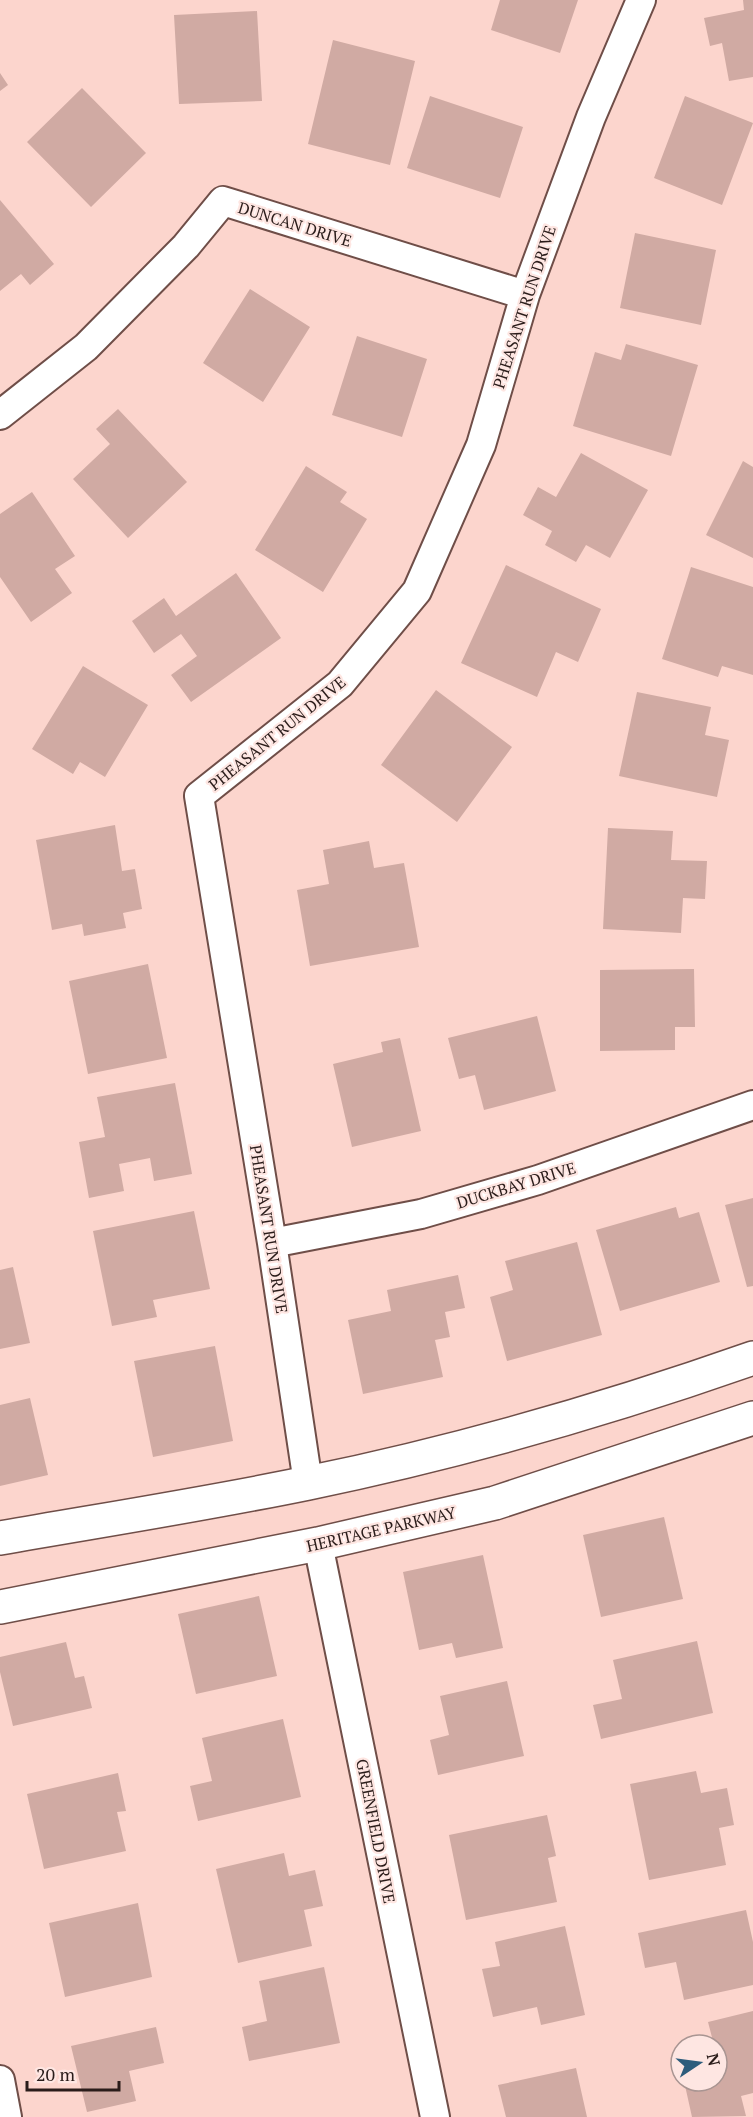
<svg xmlns="http://www.w3.org/2000/svg" width="753" height="2117" font-family="'PT Serif',serif">
<rect width="100%" height="100%" fill="#fcd5cd"/>
<path fill="#d0aaa3" d="M500 0H578L560 53 491 30Z
M743 0H753V77L729 81 722 43 710 46 704 18 744 10Z
M257 11 262 101 179 104 174 15Z
M333 40 415 61 390 165 308 144Z
M0 73 8 85 0 91Z
M82 88 146 153 91 207 27 142Z
M430 96 523 127 500 198 407 168Z
M685 96 753 123 722 205 654 178Z
M0 200 54 264 30 285 21 274 0 291Z
M635 233 716 250 701 325 620 308Z
M250 289 310 327 263 402 203 363Z
M357 336 427 359 402 437 332 415Z
M626 344 698 365 671 456 573 426 595 352 621 360Z
M118 409 187 482 128 538 73 479 110 444 96 429Z
M581 453 648 490 610 558 586 545 576 562 545 545 552 531 523 515 538 487 556 497Z
M743 461 753 467V558L706 535Z
M306 466 347 492 340 502 367 519 323 592 255 550Z
M32 492 75 556 55 569 72 593 31 622 0 577V514Z
M506 565 601 609 578 662 556 652 537 697 461 663Z
M691 567 753 587V675L722 666 718 677 662 659Z
M236 573 281 638 191 702 171 675 197 656 181 634 154 653 132 621 164 598 176 616Z
M83 666 148 705 105 777 80 762 73 774 32 749Z
M436 690 512 747 457 822 381 765Z
M637 692 711 707 705 735 729 740 717 797 619 776Z
M115 825 122 871 135 869 142 909 123 913 126 928 84 936 82 924 52 930 36 840Z
M608 828 673 831 671 860 707 861 705 899 683 898 681 933 603 929Z
M369 841 374 868 404 863 419 947 310 966 297 890 329 884 323 850Z
M148 964 167 1058 88 1074 69 981Z
M694 969 695 1027H675V1050L600 1051V970Z
M537 1016 556 1091 484 1110 475 1075 459 1079 448 1038Z
M400 1038 421 1131 352 1147 333 1064 383 1052 381 1042Z
M175 1083 192 1174 154 1181 150 1158 119 1164 124 1191 89 1198 79 1142 105 1137 97 1097Z
M753 1198V1286L747 1287 725 1205Z
M676 1207 679 1218 699 1212 720 1282 620 1311 596 1230Z
M194 1211 210 1289 153 1300 157 1317 112 1326 93 1231Z
M577 1242 602 1335 507 1361 490 1297 513 1290 505 1261Z
M13 1267 30 1343 0 1349V1270Z
M458 1275 465 1308 445 1312 450 1337 435 1340 443 1377 363 1394 348 1320 391 1311 387 1290Z
M215 1346 233 1441 153 1457 134 1361Z
M30 1398 48 1475 0 1486V1405Z
M664 1517 683 1599 601 1617 583 1535Z
M483 1555 503 1648 456 1658 452 1643 419 1650 403 1572Z
M259 1596 277 1676 196 1694 178 1614Z
M697 1641 713 1713 601 1739 593 1705 622 1699 613 1660Z
M66 1642 75 1678 84 1676 92 1708 13 1726 0 1672V1657Z
M507 1681 524 1756 438 1775 430 1740 449 1735 440 1696Z
M283 1719 301 1797 198 1821 190 1786 212 1781 202 1738Z
M696 1771 701 1793 727 1788 734 1825 719 1828 726 1865 649 1880 630 1784Z
M118 1773 126 1811 117 1812 126 1851 44 1869 27 1794Z
M547 1815 556 1856 548 1858 557 1902 466 1920 449 1835Z
M284 1853 289 1876 315 1870 323 1906 304 1910 312 1946 238 1963 216 1869Z
M138 1903 152 1977 65 1997 49 1923Z
M746 1910 753 1942V1985L684 2000 676 1962 645 1968 638 1933Z
M565 1926 585 2015 541 2025 537 2007 493 2017 482 1969 500 1966 495 1942Z
M324 1967 340 2043 249 2061 242 2027 267 2021 259 1981Z
M753 2011V2093L741 2096 746 2116 692 2117 684 2081H717V2069H719L717 2045H714L708 2022Z
M156 2027 164 2063 129 2071 136 2101 87 2112 71 2046Z
M576 2068 587 2117H506L498 2085Z"/>
<g fill="none" stroke-linecap="round" stroke-linejoin="round">
<g stroke="#6f4e48" stroke-width="32">
<path id="street" d="M0 415 86 347 186 246 223 201 525 295
M272 1243 421 1214 538 1180 753 1105
M308 1483 272 1243 199 796 340 684 417 591 481 445 525 295 591 117 641 0
M318 1544 435 2117
M0 2080 7 2117"/>
</g>
<g stroke="#6f4e48" stroke-width="36">
<path id="secondary" d="M0 1538C103 1520 206 1504 308 1483 459 1452 608 1409 753 1358
M0 1607 318 1544 495 1503 753 1418"/>
</g>
<use href="#street" stroke="#fff" stroke-width="28"/>
<use href="#secondary" stroke="#fff" stroke-width="33"/>
</g>
<g text-anchor="middle" stroke-width="4.5" stroke-linejoin="round" paint-order="stroke">
<g font-size="16" fill="#2a1c1a" stroke="#fee6e2">
<text transform="translate(295 224) rotate(17)" y="6">DUNCAN DRIVE</text>
<text transform="translate(524 307) rotate(-72)" y="6">PHEASANT RUN DRIVE</text>
<text transform="translate(277 733) rotate(-39)" y="6">PHEASANT RUN DRIVE</text>
<text transform="translate(516 1185) rotate(-17)" y="6">DUCKBAY DRIVE</text>
<text transform="translate(269 1229) rotate(81)" y="6">PHEASANT RUN DRIVE</text>
<text transform="translate(381 1529) rotate(-13)" y="6">HERITAGE PARKWAY</text>
<text transform="translate(376 1831) rotate(79)" y="6">GREENFIELD DRIVE</text>
</g>
</g>
<g transform="translate(699 2063) rotate(77)"><circle r="28" fill="#fee6e2" stroke="#a99592" stroke-width="1.5"/>
<path d="M0-4.5L10 22L0 15L-10 22Z" fill="#2e5d7c"/>
<text y="-9" font-size="16" font-weight="bold" text-anchor="middle" fill="#2a1c1a">N</text>
</g>
<path d="M27 2081v9h92v-9" fill="none" stroke="#2a1c1a" stroke-width="3"/>
<text x="36" y="2081" font-size="18" fill="#2a1c1a" stroke="#fee6e2" stroke-width="4.5" paint-order="stroke">20 m</text>
</svg>
